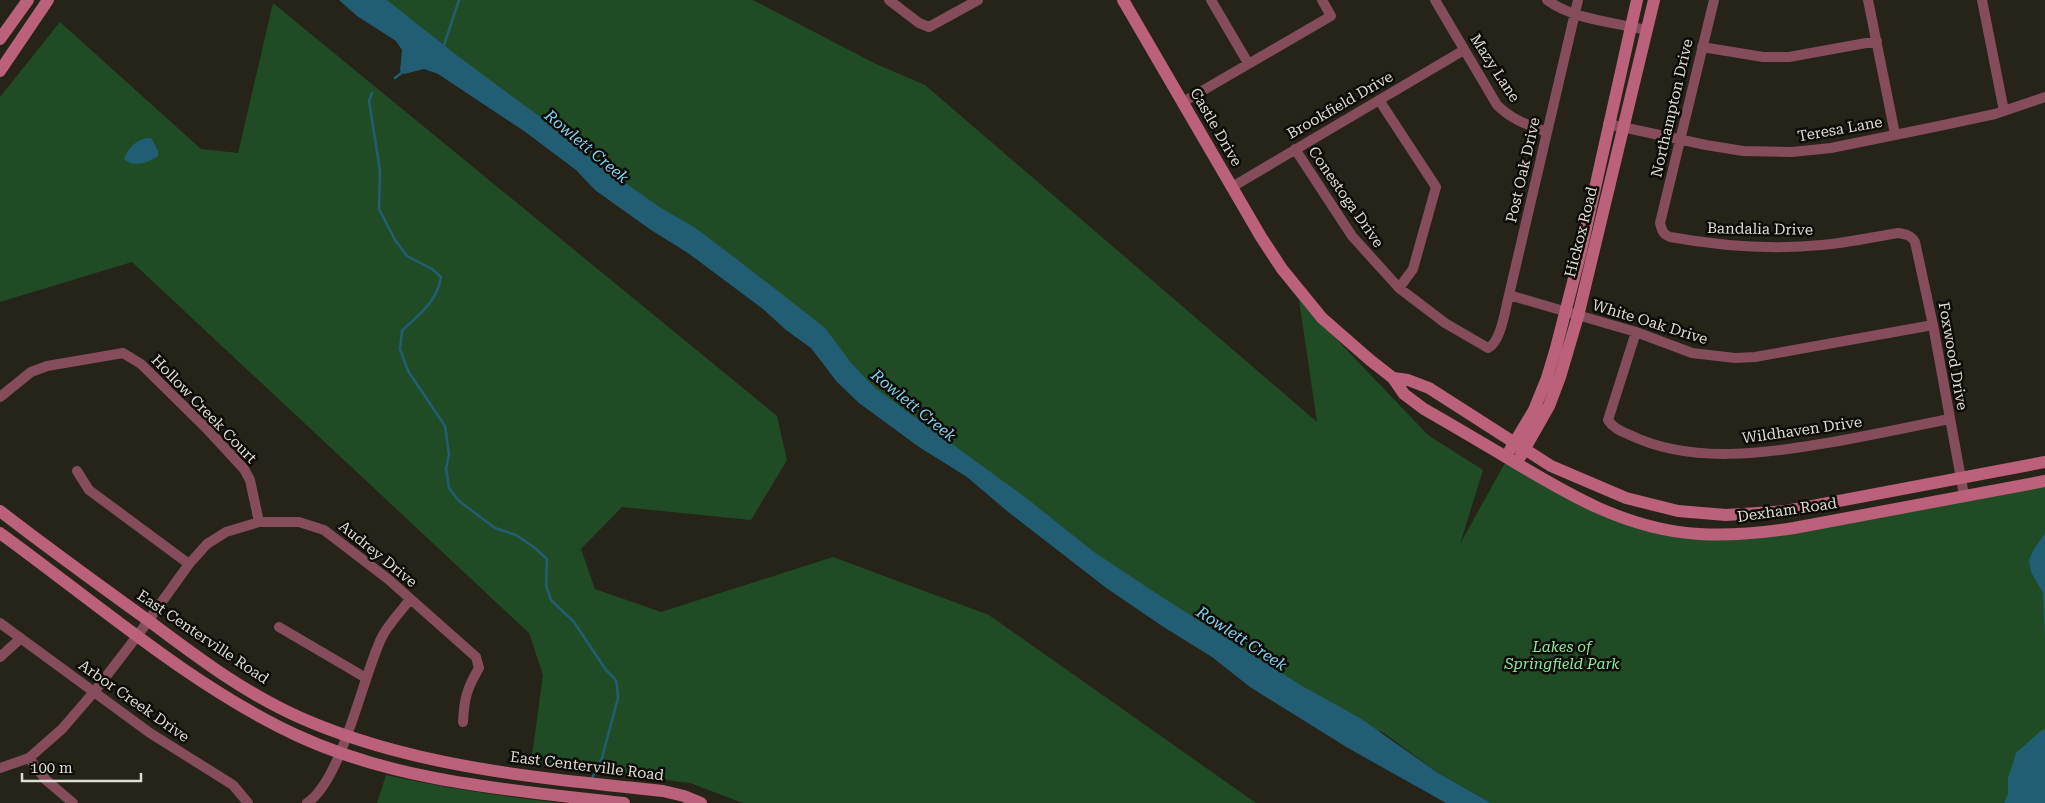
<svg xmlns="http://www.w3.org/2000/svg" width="2045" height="803" font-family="'Roboto Serif',serif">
<rect width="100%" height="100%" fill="#262318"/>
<path fill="#1f4c25" d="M359 0H753L874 63 925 85 1317 422 1299 300 1428 435 1483 470 1460 544 1505 463 1583 506 1725 538 2045 486V803H1491L1438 773 1384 733 1357 723 1010 509 806 330Z
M273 3 777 416 787 460 751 520 622 507 581 549 595 589 661 612 833 557 989 615 1256 803H743L690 783 531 763 543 675 529 633 132 262 0 302V97L60 22 201 149 238 153Z
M386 775C443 788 501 796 559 803H377Z"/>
<path fill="#215e74" d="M339 0H387L455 54 543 119 598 164 661 208 697 229 778 291 825 328 852 364 875 388 1025 497 1094 552 1165 599 1302 686 1360 718 1438 773 1491 803H1446L1348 748 1250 687 1212 657 1162 626 1105 587 1007 511 967 477 919 447 859 403 837 382 811 348 786 330 763 309 688 253 651 230 595 190 576 170 524 131 438 74 424 69 404 74 400 71 402 50 396 41 357 16Z
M147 138 152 139 158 151V156C148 163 134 168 124 159 128 149 135 140 147 138Z
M2045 533V640L2043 593 2031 572 2029 560 2034 549Z
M2043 729 2045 730V803H2004L2008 794V778L2016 753Z"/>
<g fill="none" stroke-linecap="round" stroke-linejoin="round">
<path stroke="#215e74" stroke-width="2.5" d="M443 48 459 0
M395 78 404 71
M372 93 369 101 380 171 379 209 395 240 407 256 432 269 441 277C437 302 420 313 402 331L400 349 408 371 445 426 449 455 446 469 449 488 459 501 495 528 516 535 535 548 547 559 546 585 551 600 574 622 606 670 615 679 617 685 618 698 602 758 591 780"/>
<path stroke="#854c5c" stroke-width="10" d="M889 0 919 23 929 27 978 0
M1211 0 1248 63
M1435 0 1497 105C1512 120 1528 125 1547 132
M1547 0C1574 20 1614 22 1646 30
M1714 0 1660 223C1662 231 1663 234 1670 237 1720 246 1771 250 1822 245 1847 243 1873 237 1898 233 1905 234 1911 235 1915 242L1933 325 1964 495
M1868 0 1895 134
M1982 0 2004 111
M1702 47 1763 57H1789L1877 41
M1379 100 1436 187 1413 269 1399 288
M1183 102 1331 16 1322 0
M1608 124 1706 145 1743 151 1792 152 1831 148 1939 126 1995 114 2045 97
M1295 149 1352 236 1399 288 1445 323 1488 348C1501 342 1505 310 1509 295L1578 0
M1232 187 1464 50
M1509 295 1636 332 1692 353 1735 358 1755 357 1933 325
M1636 332 1608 420C1613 428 1621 431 1630 435 1692 465 1766 453 1833 442 1872 435 1910 427 1949 419
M0 397 31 372 47 366 123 353 141 364 208 430 244 469 250 480 259 522
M77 471 89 490 189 564
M0 623 150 733 233 785 248 803
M279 627 366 678
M0 657 21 638
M29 758 46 780 73 803
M0 768 29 758 62 729 94 692 138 635 189 564 207 544 226 532 259 522H299L324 530 388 579 476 657 479 668C467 688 464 699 463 722
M307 803C342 780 362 679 381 639 387 625 401 612 410 599"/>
<path stroke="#bc617b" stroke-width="12" d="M1123 0 1261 237 1282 269 1322 318 1370 360 1393 378 1404 394 1424 409C1452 425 1479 441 1506 457 1567 494 1627 530 1699 534 1731 536 1762 533 1794 528L2045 481
M0 39 28 0
M0 71 48 0
M1393 378 1408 380 1429 388 1551 466 1626 498 1678 511 1726 515 1786 511 2045 462
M1510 450 1534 410 1547 378 1556 348 1581 251 1637 0
M1520 457 1549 406 1560 377 1578 316 1654 0
M0 511C49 549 99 585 149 621 197 657 246 694 301 718 415 768 541 778 663 791L684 796 701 803
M0 533C94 601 191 686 296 735 399 783 513 790 624 803"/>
</g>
<g text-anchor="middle" stroke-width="5" stroke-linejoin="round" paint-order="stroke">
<g font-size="15" fill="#dfddd6" stroke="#0e0c08">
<text transform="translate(1495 68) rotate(57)" y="5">Mazy Lane</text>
<text transform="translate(1340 105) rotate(-30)" y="5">Brookfield Drive</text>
<text transform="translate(1672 108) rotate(-77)" y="5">Northampton Drive</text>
<text transform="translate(1216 127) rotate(60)" y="5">Castle Drive</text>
<text transform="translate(1840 129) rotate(-10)" y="5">Teresa Lane</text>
<text transform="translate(1523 170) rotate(-77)" y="5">Post Oak Drive</text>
<text transform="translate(1346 197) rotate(55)" y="5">Conestoga Drive</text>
<text transform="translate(1760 229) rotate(1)" y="5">Bandalia Drive</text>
<text transform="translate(1581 232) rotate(-76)" y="5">Hickox Road</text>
<text transform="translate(1650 322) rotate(17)" y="5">White Oak Drive</text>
<text transform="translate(1953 356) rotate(80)" y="5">Foxwood Drive</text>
<text transform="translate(204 409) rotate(46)" y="5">Hollow Creek Court</text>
<text transform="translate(1802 430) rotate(-8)" y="5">Wildhaven Drive</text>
<text transform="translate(1787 510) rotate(-8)" y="5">Dexham Road</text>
<text transform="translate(378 554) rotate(39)" y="5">Audrey Drive</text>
<text transform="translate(203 637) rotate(34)" y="5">East Centerville Road</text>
<text transform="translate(134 701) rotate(35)" y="5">Arbor Creek Drive</text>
<text transform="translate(587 766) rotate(7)" y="5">East Centerville Road</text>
</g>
<g font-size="15" font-style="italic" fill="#8dec97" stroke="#0e0c08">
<text x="1562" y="652">Lakes of<tspan x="1562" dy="17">Springfield Park</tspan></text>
</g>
<g font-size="16" font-style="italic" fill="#85d2f3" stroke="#0e0c08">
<text transform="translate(587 146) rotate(40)" y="6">Rowlett Creek</text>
<text transform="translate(914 405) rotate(39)" y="6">Rowlett Creek</text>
<text transform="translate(1242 638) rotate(33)" y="6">Rowlett Creek</text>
</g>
</g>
<path d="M22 773v8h119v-8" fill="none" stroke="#dfddd6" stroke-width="2.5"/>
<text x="30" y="773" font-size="15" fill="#dfddd6" stroke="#0e0c08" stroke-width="4" paint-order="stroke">100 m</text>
</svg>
